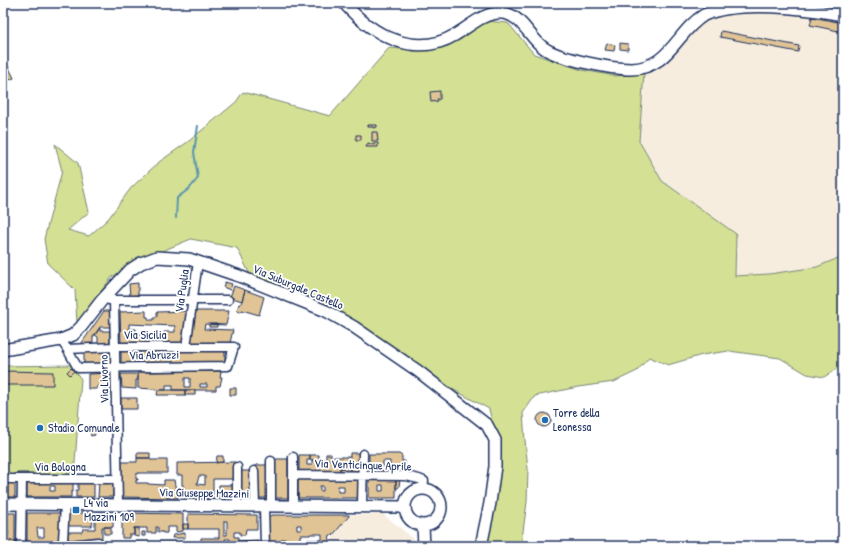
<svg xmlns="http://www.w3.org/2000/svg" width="846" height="549" font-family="'Patrick Hand',sans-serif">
<rect width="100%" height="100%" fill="#fff"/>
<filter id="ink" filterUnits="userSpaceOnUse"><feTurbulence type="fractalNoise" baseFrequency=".025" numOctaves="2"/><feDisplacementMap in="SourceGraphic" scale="8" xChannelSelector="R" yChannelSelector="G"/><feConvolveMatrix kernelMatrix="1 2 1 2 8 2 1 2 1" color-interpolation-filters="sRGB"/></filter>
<g filter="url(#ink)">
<path fill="#f6eddf" d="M760 8 843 23V256L817 267 769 274 735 277 736 234 662 181 639 141 644 73 667 60 696 26 706 18Z
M383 514 414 539 408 546H332L333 537 349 515Z"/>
<path fill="#d4e093" stroke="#788878" d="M486 21 508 23 534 54 582 70 616 76 644 73 639 141 662 181 736 234 735 276 769 274 817 267 843 256V365L824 377 807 374 780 358 729 351 702 355 668 365 649 357 637 371 614 382 578 387 535 396 523 413 525 440 528 469 527 502 521 546H481L496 440 489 409 436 380 334 310 255 285 237 248 191 239 138 261 112 277 77 323 75 290 48 264 44 239 62 171 55 144 78 163 89 212 68 230 89 236 108 219 131 188 159 162 189 141 236 102 243 92 330 116 389 48 429 51 454 42Z
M71 365 81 379 74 477H3V366Z
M103 542H191L196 546H103Z"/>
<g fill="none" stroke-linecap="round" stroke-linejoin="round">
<path stroke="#5d94b1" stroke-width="2" d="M176 218 177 198 190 188 198 178 194 152 198 126"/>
</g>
<path fill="#e1c495" stroke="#1b2f5e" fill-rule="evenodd" d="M620 3H637L635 8Z
M812 17 843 23V32L810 25Z
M721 31 799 46 798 52 720 37Z
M607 43 615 45 614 51 605 50Z
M620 43 628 44V50L620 49Z
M3 56 14 78 5 82 3 79Z
M440 91V99H437L438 101 431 102 430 92Z
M368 125H377V127L373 128V127H368Z
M372 132H377L378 141H372Z
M356 135H361V140H356Z
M368 143 374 145V143H378V147H366Z
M225 282 232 284 230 290 223 287Z
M138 283V295L130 296 129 284Z
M234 286 245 290 242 301 230 297Z
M245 290 264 297 259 315 242 310 241 312 237 311 239 304H241Z
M104 311H112V327H100L93 337V344H81Z
M146 311V317H148L149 320H154V317H157V312L189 311 183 344H162L164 332H175V326L129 324V329H136V334H151V344L121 345 120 312Z
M196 311H229L226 325 205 324 204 329 233 330 230 343H190Z
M209 324H217V327H209Z
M100 328V331H110V344H98V337L95 335Z
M225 350V363H140V351Z
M84 351H112V364L84 365Z
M121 351H137V364H121Z
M71 368 74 371 70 375 67 372Z
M3 371 53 372V385H3Z
M221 371 220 377H222L220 386H216V390H173V385H166V390L138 388V372ZM185 378H190V387H185ZM200 384H207V387H200Z
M112 373V389H104L103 386H97V389H88V374Z
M121 374H138V380H136V389L122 388Z
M230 388H236V395H230Z
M158 390H185V395H157Z
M185 390H195V395H185Z
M121 398H137V409H121Z
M537 420a7 7 0 1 1 14 0a7 7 0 1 1-14 0Z
M94 431 95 435 91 436 90 432Z
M137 453H150V458H137Z
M350 453H359V472H350V468H340V472H299V455H310V460H307V465H312V460L331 459V457H350Z
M326 454H331V459H326Z
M369 454H399L402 456V461H405V472H369ZM383 461H390V466H383Z
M310 455H319V460H310Z
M217 456H223V462L216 463Z
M137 458H150V460H167V473H138V474H136V479H138V480H136V483H148V484L164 485V480H174L176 491H178V498L122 497V462H137Z
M275 459H288V498H273Z
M235 462V479H213V498H186L185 493H184L183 485H182V475H177V463ZM199 476H205V485L197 484Z
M256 465H269V498H256Z
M340 468H350V472H340Z
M241 471H253V498H241Z
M16 473H28V477H15Z
M298 478H359V498H298ZM320 486H323V491H320ZM338 486H344V492H338Z
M369 479H396V498H369ZM379 485H383V491H379Z
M396 479H400L399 487 396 489Z
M3 481H15V497H3Z
M27 481 73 482V492H71V497H27ZM50 486H55V491H50Z
M78 481H94V497H76V490H78Z
M99 481H113V497H98Z
M219 485H235V498H219Z
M186 498H212V499H186Z
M3 513H15V546H3V535H8V530H5V526H3Z
M27 513H60L59 538 55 546H27ZM37 528H44V537H38Z
M68 513H93L92 526H68Z
M95 513H113V527H102V539H88L68 543V532H82L83 529H95Z
M122 513 183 514V531L176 532V527H167V533H163V532H158V527H156V533H147V528H134V535H129V538H122Z
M188 514 257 515V529H246L245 535H240V532H234V537H238V541L258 540V546H201V538H219V529H188ZM224 521H227V535H224ZM225 539H230V544H225Z
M272 515H349V516L333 535H330L328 546H288V539H282V546H268V517ZM297 525H301V530H297ZM310 534H322V540H300V535H310Z
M183 524H188V529H183Z
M104 527H111V534H104Z
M134 528H139V537L134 536Z
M142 532H145V536H142Z
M185 533V538H172L173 535Z"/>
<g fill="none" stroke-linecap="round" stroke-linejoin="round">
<g stroke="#1b2f5e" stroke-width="11">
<path id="street" d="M109 300H228
M114 300 118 505
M61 340 67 349 115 347H234L228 366 78 368 67 349
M186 347 198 262
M293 457V506
M271 461V507
M237 467V506
M254 471 255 506
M293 475 406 476 419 479 424 481 423 489
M3 479H117
M362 506 363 454
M264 507 265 546
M21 546 22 479
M60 546 63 540 65 504
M60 546 98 542"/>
</g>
<g stroke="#1b2f5e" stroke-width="14">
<path id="secondary" d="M344 3C372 35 415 59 455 35 469 27 484 12 501 13 521 13 529 38 544 48 559 59 612 69 631 69 670 68 676 32 704 15 738 0 805 8 843 15
M3 350 61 340 73 335 81 327 102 300 130 270 141 263 157 257 189 259 239 276 326 311 354 327 418 371 487 425 495 440V466L490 503 481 546
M405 507a18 18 0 1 1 36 0a18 18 0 1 1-36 0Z
M3 504 405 507
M423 526 424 546"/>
</g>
<use href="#street" stroke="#fff" stroke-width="8"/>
<use href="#secondary" stroke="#fff" stroke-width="11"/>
</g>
</g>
<g fill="#1f6fb2" stroke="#fff" stroke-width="1.5">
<circle cx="545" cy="420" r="4"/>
<circle cx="40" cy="428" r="4"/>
<rect x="72" y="506" width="8" height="8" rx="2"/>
</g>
<g text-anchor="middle" stroke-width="3.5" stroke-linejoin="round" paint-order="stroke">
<g font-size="12" fill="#1b2f5e" stroke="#fff">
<text transform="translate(298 287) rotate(23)" y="4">Via Suburgale Castello</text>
<text transform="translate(182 291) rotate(-82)" y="4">Via Puglia</text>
<text x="145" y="339">Via Sicilia</text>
<text transform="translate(154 355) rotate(-1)" y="4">Via Abruzzi</text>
<text transform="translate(104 379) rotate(-91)" y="4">Via Livorno</text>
<text transform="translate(363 465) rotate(2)" y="4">Via Venticinque Aprile</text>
<text x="60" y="471">Via Bologna</text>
<text transform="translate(204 493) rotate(1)" y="4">Via Giuseppe Mazzini</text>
</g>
<g font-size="12" fill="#1b2f5e" stroke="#fff" text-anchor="start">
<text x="553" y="417">Torre della<tspan x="553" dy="14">Leonessa</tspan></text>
<text x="48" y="432">Stadio Comunale</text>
<text x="84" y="507">L4 via<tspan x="84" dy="14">Mazzini 109</tspan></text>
</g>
</g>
<rect width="846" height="549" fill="none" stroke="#fff" stroke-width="16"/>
<rect x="8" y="8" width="830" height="533" fill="none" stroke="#1b2f5e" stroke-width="1.5" filter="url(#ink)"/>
</svg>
